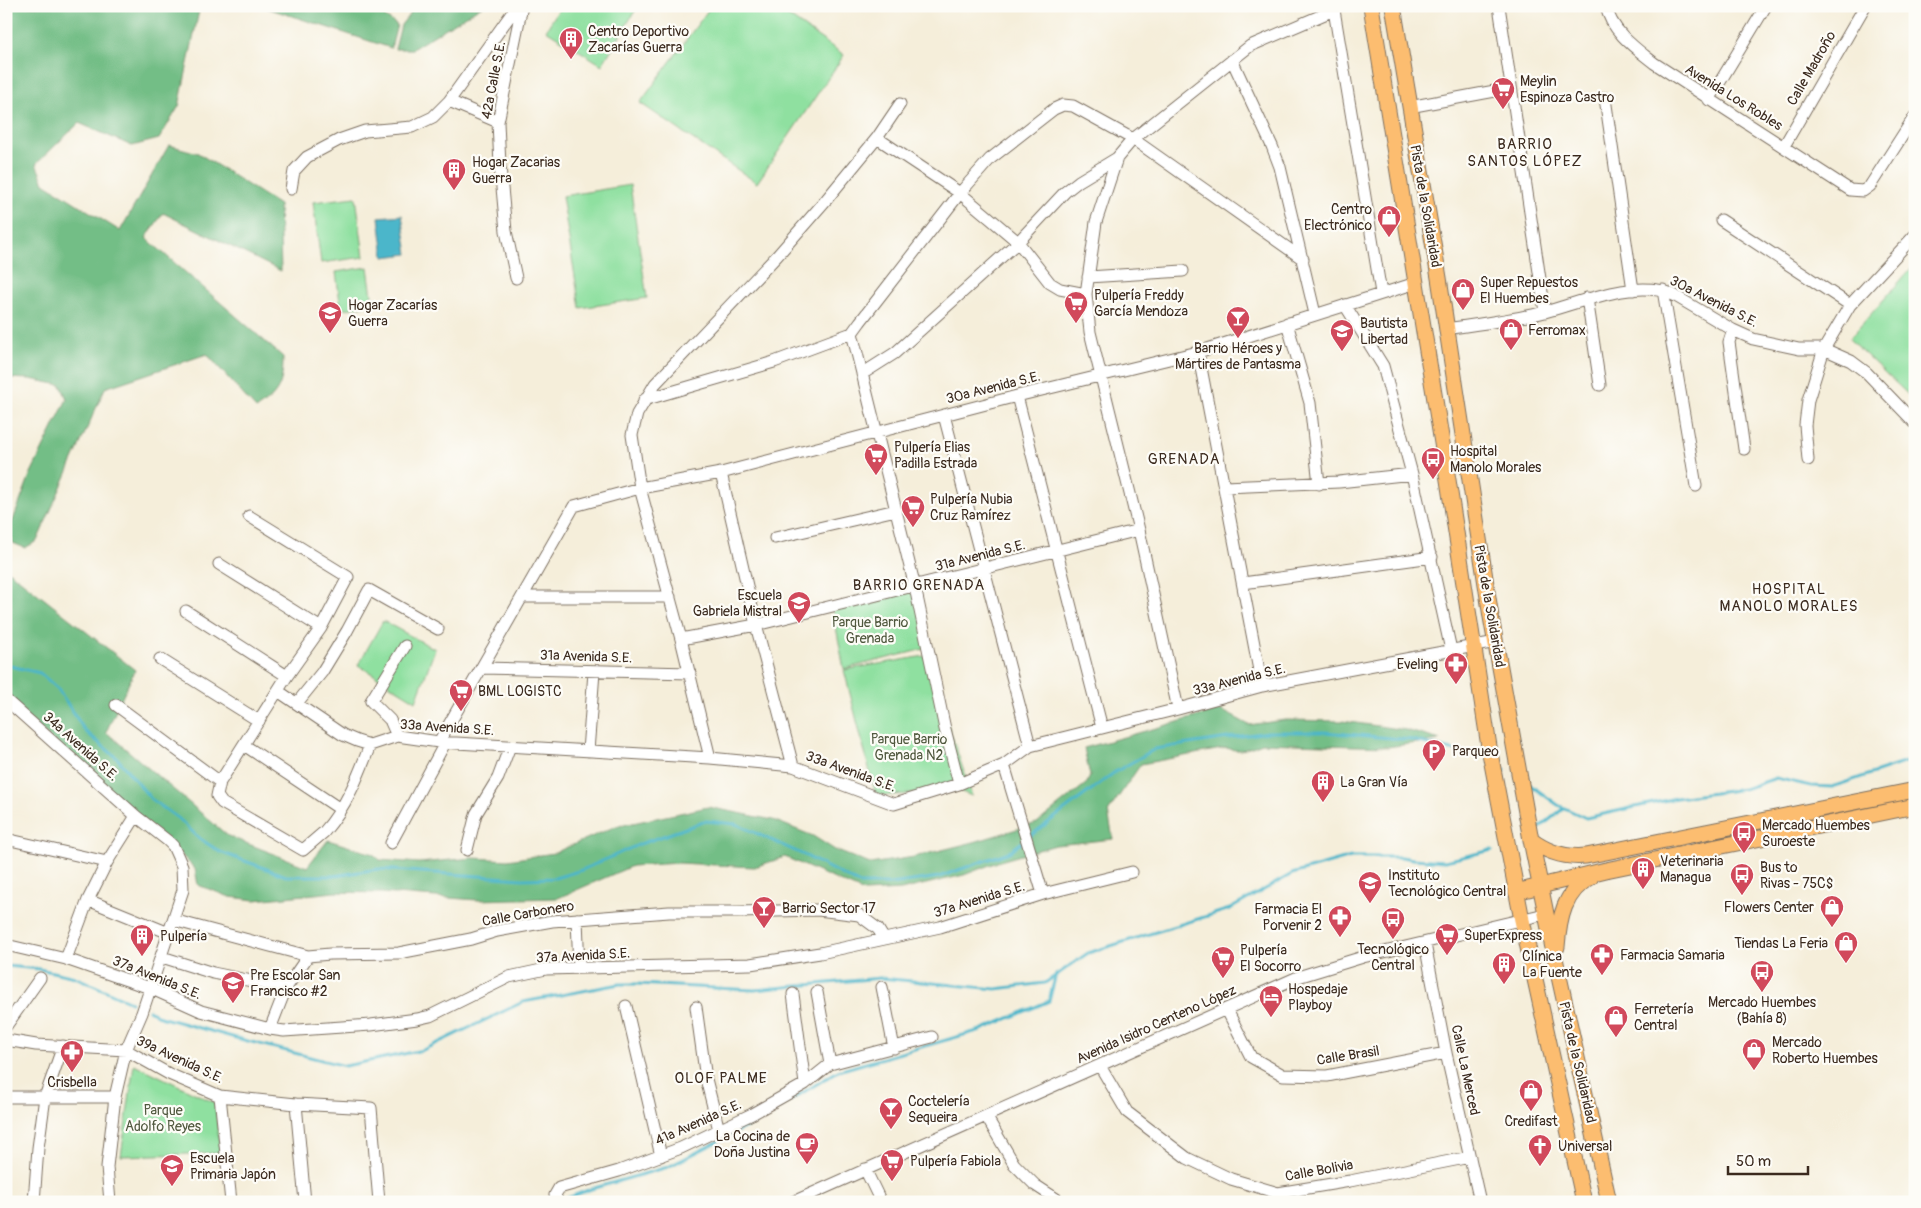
<svg xmlns="http://www.w3.org/2000/svg" width="1921" height="1208" font-family="Pangolin,sans-serif">
<rect width="100%" height="100%" fill="#fdfcf7"/>
<filter id="ink" filterUnits="userSpaceOnUse"><feTurbulence type="fractalNoise" baseFrequency=".02" numOctaves="2"/><feDisplacementMap in="SourceGraphic" scale="10" xChannelSelector="R" yChannelSelector="G"/><feConvolveMatrix kernelMatrix="1 2 1 2 8 2 1 2 1" color-interpolation-filters="sRGB"/></filter>
<filter id="wash" filterUnits="userSpaceOnUse"><feTurbulence type="fractalNoise" baseFrequency=".0096" numOctaves="4" result="noise"/><feDisplacementMap in="SourceGraphic" scale="20" xChannelSelector="R" yChannelSelector="G"/><feGaussianBlur stdDeviation="1.12" result="paint"/><feColorMatrix in="noise" values="0 0 0 0 0 0 0 0 0 0 0 0 0 0 0 0 0 1.4 0 .05"/><feComposite in="paint" operator="in"/></filter>
<g filter="url(#wash)">
<rect width="100%" height="100%" fill="#f5eeda"/>
<path fill="#8fe0a0" stroke="#65855f" d="M561 6H638L602 65 546 30Z
M711 6H774L844 55 757 183 640 103Z
M630 185 647 298 580 308 562 196Z
M356 197 364 257 321 263 313 202Z
M1915 264V401L1849 339Z
M368 267 373 304 341 310 336 272Z
M915 587 928 648 844 669 832 606Z
M383 621 435 649 416 701 358 665Z
M925 656 972 796 959 791 876 796 844 670Z
M134 1064 215 1103 220 1153 121 1156Z"/>
<path fill="#73be86" stroke="#577452" d="M6 6H200L179 106 159 139 132 146 79 123 36 164 44 183 120 231 169 145 198 153 279 205 281 271 163 213 146 238 283 357C283 384 280 394 256 409L207 354 105 388 37 541 25 548 13 543 9 531 30 475 67 399 61 385 30 379 6 378Z
M261 6H370L397 25 391 48Z
M416 6H482L412 49H395L401 25Z
M6 569 135 670 106 732 228 836 307 867 328 840 373 854 380 860 419 863 473 858 508 860 554 853 614 827 708 807 773 820 813 836 835 850 870 864 914 857 974 842 1037 823 1087 783 1090 776 1084 748 1221 710 1249 725 1285 720 1342 721 1406 730 1440 740 1387 747 1262 743C1250 748 1239 753 1227 748L1141 764 1108 812 1113 839 1056 845 1000 861 964 875 901 890 864 892 785 857 754 867 678 863 632 866 558 898 477 900 381 893 335 892 255 900 230 897 198 885 195 869 168 841 6 700Z"/>
<path fill="#4cb6ca" stroke="#447074" d="M402 215 408 254 384 257 379 217Z"/>
<g fill="none" stroke-linecap="round" stroke-linejoin="round">
<path stroke="#4cb6ca" stroke-width="3" d="M6 665 40 673 58 689 85 731 117 758 151 799 179 819 199 838 220 852 286 876H334L378 869 522 879 555 878 582 870 640 844 706 821 736 824 806 856 860 884H891L939 877 1009 852 1115 772 1155 749 1268 732H1324L1412 740 1468 754
M1502 769 1505 770
M1526 782 1558 805 1586 818 1676 798 1744 789 1776 778 1811 786 1832 787 1915 759
M1539 828 1564 808
M6 966 39 969 75 977 131 1002
M149 1010 160 1017 236 1038 345 1066 423 1050 523 1002 620 984H637L754 990 880 978 996 989 1045 983 1088 953 1230 909 1292 874 1351 857H1402L1413 859 1445 861 1492 850
M560 1201 591 1189 668 1167 752 1124 838 1071 981 1030 1049 1001 1056 974"/>
</g>
</g>
<g filter="url(#ink)">
<g fill="none" stroke-linecap="round" stroke-linejoin="round">
<g stroke="#7c6f60" stroke-width="13">
<path id="minor" d="M1499 6 1545 312
M1606 6C1611 31 1635 48 1654 63L1850 190 1863 191 1870 186 1915 116
M1334 10 1381 293
M1232 60 1272 146 1280 167 1315 314
M1605 98 1633 290
M1709 100 1766 6
M449 101 498 122
M900 104 877 138 960 193 1018 242 1050 283 1060 289 1086 294
M1409 107 1511 88
M1784 146 1865 6
M291 189 294 171 307 157 339 140 365 131 412 127 433 117 449 101 517 6
M1721 220 1850 305
M1088 277 1183 271
M516 278 506 231 500 166 498 122 522 6
M1663 290 1696 486
M1587 298 1600 385
M1345 305 1383 366 1412 474 1451 650
M1287 323 1310 403 1319 484
M1446 329C1479 324 1513 320 1545 312 1582 302 1635 279 1672 294L1733 330 1753 339 1799 349H1824L1851 361 1867 373 1915 423
M1733 330 1729 342 1744 449
M1198 352 1262 686
M862 374 895 353 1018 242 1065 192 1079 181 1117 158
M1017 396 1102 728
M644 400 774 362 852 333
M944 415 1030 746
M1808 460 1805 425 1808 400 1824 349 1850 305 1915 235
M721 473 756 625 793 766
M1225 487 1339 482 1412 474
M249 516 348 577 321 628 287 676 220 782 217 796 222 803 303 850C310 844 317 838 324 832 346 807 359 775 370 745
M775 538 896 510
M219 564 321 628
M1243 583 1432 557
M522 597H670
M186 611 287 676
M681 639 756 625 1139 530
M160 659 259 721
M482 668 690 673
M278 691 343 735 357 741 370 745 397 736 439 742 710 758 793 766 894 804 959 784 1004 765 1030 746 1178 709 1262 686 1496 642
M6 700 136 816 168 841 173 846 182 866 183 890 142 1013 126 1050 115 1097 107 1167 110 1202
M297 703 322 672 347 631 369 590 438 629
M116 705 220 782
M1178 709 1139 530 1090 332 1086 294 1096 222 1117 158 1133 139 1250 46 1334 10 1338 6
M397 736 390 720 371 701 405 646
M439 742 574 506 640 488 721 473 1017 396 1198 352 1416 283
M244 745 340 809
M588 751 594 672
M710 758 681 639 640 488 632 435 637 414 655 384 777 256 826 200 877 138
M959 784 945 729 915 587 852 333 860 322 960 193 990 159 1054 109 1063 105 1073 106 1133 139 1303 259
M6 839 107 862
M391 843 445 743
M467 850 476 814 498 778 510 746
M1043 894 1132 872
M88 900 169 933
M577 919 579 968
M173 920 308 956 330 954 399 953 471 939 497 931 552 921 669 912H738L818 910 859 915 878 929 884 939
M1425 944 1446 1053 1480 1202
M6 945 66 959 150 988 201 1011 270 1029 284 1031 371 1025 417 1019 430 1016 509 977 546 969 750 964 820 953 940 927 1043 894 1004 765
M162 957 213 973 286 988
M66 959 88 900 107 862 136 816
M882 987 894 1048
M817 992 830 1064
M793 994 805 1084
M626 1006 661 1156
M696 1007 706 1079 719 1130
M1227 1010 1251 1057 1283 1075 1327 1076 1446 1053
M6 1026 40 978
M270 1029 286 988 308 956
M6 1040 36 1045 126 1050 169 1074 220 1096 296 1104 371 1108 379 1202
M1100 1066 1127 1112 1187 1158 1231 1179 1278 1193 1350 1181 1470 1157
M220 1096 231 1202
M6 1097H115
M296 1104 305 1202
M986 1116 1014 1164 1035 1185 1061 1202
M865 1169 881 1202
M34 1202 38 1148 45 1097 63 1046
M558 1202 555 1195 559 1188 619 1171 681 1148 752 1114 805 1084 830 1064 932 1037
M793 1202 1298 977 1363 957 1545 914"/>
</g>
<g stroke="#7c6f60" stroke-width="17">
<path id="major" d="M1371 6 1448 480 1490 753 1522 920 1584 1202
M1393 6 1439 278 1491 617 1531 840 1556 963 1609 1202
M1531 840C1548 853 1565 858 1586 856L1915 790
M1516 892 1606 870 1915 806
M1557 947C1559 919 1564 891 1591 877"/>
</g>
<use href="#minor" stroke="#fff" stroke-width="11"/>
<use href="#major" stroke="#fcbd6f" stroke-width="15"/>
</g>
</g>
<defs>
<g id="building-pin" transform="scale(1.25)"><path d="M0 17L-7.5 6A9.5 9.5 0 1 1 7.5 6Z" fill="#d1495b" stroke="#fdfcf7"/><path d="M-4-6H4V6H1V3H-1V6H-4ZM-2.5-4.3h1.7v1.8h-1.7ZM.8-4.3h1.7v1.8H.8ZM-2.5-1h1.7V.8h-1.7ZM.8-1h1.7V.8H.8Z" fill="#fff"/></g>
<g id="supermarket-pin" transform="scale(1.25)"><path d="M0 17L-7.5 6A9.5 9.5 0 1 1 7.5 6Z" fill="#d1495b" stroke="#fdfcf7"/><path d="M-6-5.5h2.5l.6 2H6L4.5 2H-2.5L-4.4-4H-6ZM-1.5 3.2a1.3 1.3 0 1 0 .1 0ZM3 3.2a1.3 1.3 0 1 0 .1 0Z" fill="#fff"/></g>
<g id="shop-pin" transform="scale(1.25)"><path d="M0 17L-7.5 6A9.5 9.5 0 1 1 7.5 6Z" fill="#d1495b" stroke="#fdfcf7"/><path d="M-5-2.5h2.3a2.7 3.5 0 0 1 5.4 0H5L5.5 6h-11ZM-1.5-2.5h3a1.5 2.3 0 0 0-3 0Z" fill="#fff"/></g>
<g id="school-pin" transform="scale(1.25)"><path d="M0 17L-7.5 6A9.5 9.5 0 1 1 7.5 6Z" fill="#d1495b" stroke="#fdfcf7"/><path d="M0-5L7-2L0 1L-7-2ZM-4 1L0 2.5L4 1V4Q0 6-4 4Z" fill="#fff"/></g>
<g id="bar-pin" transform="scale(1.25)"><path d="M0 17L-7.5 6A9.5 9.5 0 1 1 7.5 6Z" fill="#d1495b" stroke="#fdfcf7"/><path d="M-6-5H6L.8 .8V4.5H3.5V6h-7V4.5H-.8V.8Z" fill="#fff"/></g>
<g id="bus-pin" transform="scale(1.25)"><path d="M0 17L-7.5 6A9.5 9.5 0 1 1 7.5 6Z" fill="#d1495b" stroke="#fdfcf7"/><path d="M-5-6H5V4H4V6H2V4H-2V6H-4V4H-5ZM-3.5-4V0h7V-4ZM-3.5 1.2v1.5H-2V1.2ZM2 1.2v1.5H3.5V1.2Z" fill="#fff"/></g>
<g id="pharmacy-pin" transform="scale(1.25)"><path d="M0 17L-7.5 6A9.5 9.5 0 1 1 7.5 6Z" fill="#d1495b" stroke="#fdfcf7"/><path d="M-2-6h4v4h4v4h-4v4h-4v-4h-4v-4h4Z" fill="#fff"/></g>
<g id="parking-pin" transform="scale(1.25)"><path d="M0 17L-7.5 6A9.5 9.5 0 1 1 7.5 6Z" fill="#d1495b" stroke="#fdfcf7"/><path d="M-3.5-5.5H1a3.5 3.5 0 0 1 0 7H-1V5.5H-3.5ZM-1-3.4V-.6H.8a1.4 1.4 0 0 0 0-2.8Z" fill="#fff"/></g>
<g id="university-pin" transform="scale(1.25)"><path d="M0 17L-7.5 6A9.5 9.5 0 1 1 7.5 6Z" fill="#d1495b" stroke="#fdfcf7"/><path d="M0-5L7-2L0 1L-7-2ZM-4 1L0 2.5L4 1V4Q0 6-4 4Z" fill="#fff"/></g>
<g id="hotel-pin" transform="scale(1.25)"><path d="M0 17L-7.5 6A9.5 9.5 0 1 1 7.5 6Z" fill="#d1495b" stroke="#fdfcf7"/><path d="M-6-4.5h1.5V1H6V5H4.5V3h-9V5H-6ZM-4 0a1.8 1.8 0 1 1 3.6 0ZM.5 0V-2.5h3Q6-2.5 6 0Z" fill="#fff"/></g>
<g id="cafe-pin" transform="scale(1.25)"><path d="M0 17L-7.5 6A9.5 9.5 0 1 1 7.5 6Z" fill="#d1495b" stroke="#fdfcf7"/><path d="M-5.5-4.5H6V0H3Q3 3.5 0 3.5H-2.5Q-5.5 3.5-5.5 0ZM3-3.2v2h1.7v-2ZM-6 4.5H4V6H-6Z" fill="#fff"/></g>
<g id="church-pin" transform="scale(1.25)"><path d="M0 17L-7.5 6A9.5 9.5 0 1 1 7.5 6Z" fill="#d1495b" stroke="#fdfcf7"/><path d="M-1.2-6h2.4v3.5h3.3v2.4h-3.3V6h-2.4V-.1h-3.3v-2.4h3.3Z" fill="#fff"/></g>
</defs>
<g fill-rule="evenodd">
<use href="#building-pin" x="571" y="39"/>
<use href="#supermarket-pin" x="1503" y="89"/>
<use href="#building-pin" x="454" y="170"/>
<use href="#shop-pin" x="1389" y="217"/>
<use href="#shop-pin" x="1463" y="290"/>
<use href="#supermarket-pin" x="1076" y="303"/>
<use href="#school-pin" x="330" y="313"/>
<use href="#bar-pin" x="1238" y="318"/>
<use href="#shop-pin" x="1511" y="330"/>
<use href="#school-pin" x="1342" y="331"/>
<use href="#supermarket-pin" x="876" y="455"/>
<use href="#bus-pin" x="1433" y="459"/>
<use href="#supermarket-pin" x="913" y="507"/>
<use href="#school-pin" x="799" y="603"/>
<use href="#pharmacy-pin" x="1456" y="664"/>
<use href="#supermarket-pin" x="461" y="691"/>
<use href="#parking-pin" x="1434" y="751"/>
<use href="#building-pin" x="1323" y="782"/>
<use href="#bus-pin" x="1744" y="833"/>
<use href="#building-pin" x="1643" y="869"/>
<use href="#bus-pin" x="1742" y="875"/>
<use href="#university-pin" x="1370" y="883"/>
<use href="#shop-pin" x="1832" y="907"/>
<use href="#bar-pin" x="764" y="908"/>
<use href="#pharmacy-pin" x="1340" y="917"/>
<use href="#bus-pin" x="1393" y="919"/>
<use href="#supermarket-pin" x="1447" y="935"/>
<use href="#building-pin" x="142" y="936"/>
<use href="#shop-pin" x="1846" y="943"/>
<use href="#pharmacy-pin" x="1602" y="955"/>
<use href="#supermarket-pin" x="1223" y="958"/>
<use href="#building-pin" x="1504" y="964"/>
<use href="#bus-pin" x="1762" y="972"/>
<use href="#school-pin" x="233" y="983"/>
<use href="#hotel-pin" x="1271" y="997"/>
<use href="#shop-pin" x="1616" y="1017"/>
<use href="#shop-pin" x="1754" y="1050"/>
<use href="#pharmacy-pin" x="72" y="1052"/>
<use href="#shop-pin" x="1531" y="1091"/>
<use href="#bar-pin" x="891" y="1109"/>
<use href="#cafe-pin" x="807" y="1144"/>
<use href="#church-pin" x="1540" y="1146"/>
<use href="#supermarket-pin" x="892" y="1161"/>
<use href="#school-pin" x="172" y="1166"/>
</g>
<g text-anchor="middle" stroke-width="4.5" stroke-linejoin="round" paint-order="stroke">
<g font-size="14" fill="#3b2a1e" stroke="#fdfcf7" text-anchor="start">
<text x="588" y="36">Centro Deportivo<tspan x="588" dy="16">Zacarías Guerra</tspan></text>
<text x="1520" y="86">Meylin<tspan x="1520" dy="16">Espinoza Castro</tspan></text>
<text x="472" y="167">Hogar Zacarias<tspan x="472" dy="16">Guerra</tspan></text>
<text x="1372" y="214" text-anchor="end">Centro<tspan x="1372" dy="16">Electrónico</tspan></text>
<text x="1480" y="287">Super Repuestos<tspan x="1480" dy="16">El Huembes</tspan></text>
<text x="1094" y="300">Pulpería Freddy<tspan x="1094" dy="16">García Mendoza</tspan></text>
<text x="348" y="310">Hogar Zacarías<tspan x="348" dy="16">Guerra</tspan></text>
<text x="1360" y="328">Bautista<tspan x="1360" dy="16">Libertad</tspan></text>
<text x="1528" y="335">Ferromax</text>
<text x="1238" y="353" text-anchor="middle">Barrio Héroes y<tspan x="1238" dy="16">Mártires de Pantasma</tspan></text>
<text x="894" y="452">Pulpería Elias<tspan x="894" dy="16">Padilla Estrada</tspan></text>
<text x="1450" y="456">Hospital<tspan x="1450" dy="16">Manolo Morales</tspan></text>
<text x="930" y="504">Pulpería Nubia<tspan x="930" dy="16">Cruz Ramírez</tspan></text>
<text x="782" y="600" text-anchor="end">Escuela<tspan x="782" dy="16">Gabriela Mistral</tspan></text>
<text x="1438" y="669" text-anchor="end">Eveling</text>
<text x="478" y="696">BML LOGISTC</text>
<text x="1452" y="756">Parqueo</text>
<text x="1340" y="787">La Gran Vía</text>
<text x="1762" y="830">Mercado Huembes<tspan x="1762" dy="16">Suroeste</tspan></text>
<text x="1660" y="866">Veterinaria<tspan x="1660" dy="16">Managua</tspan></text>
<text x="1760" y="872">Bus to<tspan x="1760" dy="16">Rivas - 75C$</tspan></text>
<text x="1388" y="880">Instituto<tspan x="1388" dy="16">Tecnológico Central</tspan></text>
<text x="1814" y="912" text-anchor="end">Flowers Center</text>
<text x="782" y="913">Barrio Sector 17</text>
<text x="1322" y="914" text-anchor="end">Farmacia El<tspan x="1322" dy="16">Porvenir 2</tspan></text>
<text x="1464" y="940">SuperExpress</text>
<text x="160" y="941">Pulpería</text>
<text x="1828" y="948" text-anchor="end">Tiendas La Feria</text>
<text x="1393" y="954" text-anchor="middle">Tecnológico<tspan x="1393" dy="16">Central</tspan></text>
<text x="1240" y="955">Pulpería<tspan x="1240" dy="16">El Socorro</tspan></text>
<text x="1620" y="960">Farmacia Samaria</text>
<text x="1522" y="961">Clínica<tspan x="1522" dy="16">La Fuente</tspan></text>
<text x="250" y="980">Pre Escolar San<tspan x="250" dy="16">Francisco #2</tspan></text>
<text x="1288" y="994">Hospedaje<tspan x="1288" dy="16">Playboy</tspan></text>
<text x="1762" y="1007" text-anchor="middle">Mercado Huembes<tspan x="1762" dy="16">(Bahía 8)</tspan></text>
<text x="1634" y="1014">Ferretería<tspan x="1634" dy="16">Central</tspan></text>
<text x="1772" y="1047">Mercado<tspan x="1772" dy="16">Roberto Huembes</tspan></text>
<text x="72" y="1087" text-anchor="middle">Crisbella</text>
<text x="908" y="1106">Coctelería<tspan x="908" dy="16">Sequeira</tspan></text>
<text x="1531" y="1126" text-anchor="middle">Credifast</text>
<text x="790" y="1141" text-anchor="end">La Cocina de<tspan x="790" dy="16">Doña Justina</tspan></text>
<text x="1558" y="1151">Universal</text>
<text x="190" y="1163">Escuela<tspan x="190" dy="16">Primaria Japón</tspan></text>
<text x="910" y="1166">Pulpería Fabiola</text>
</g>
<g font-size="14" fill="#3b2a1e" stroke="#fdfcf7">
<text transform="translate(1811 68) rotate(-60)" y="5">Calle Madroño</text>
<text transform="translate(493 80) rotate(-79)" y="5">42a Calle S.E.</text>
<text transform="translate(1734 97) rotate(32)" y="5">Avenida Los Robles</text>
<text transform="translate(1426 206) rotate(80)" y="5">Pista de la Solidaridad</text>
<text transform="translate(1714 301) rotate(27)" y="5">30a Avenida S.E.</text>
<text transform="translate(993 387) rotate(-14)" y="5">30a Avenida S.E.</text>
<text transform="translate(980 555) rotate(-14)" y="5">31a Avenida S.E.</text>
<text transform="translate(1490 606) rotate(80)" y="5">Pista de la Solidaridad</text>
<text transform="translate(586 656) rotate(2)" y="5">31a Avenida S.E.</text>
<text transform="translate(1239 679) rotate(-14)" y="5">33a Avenida S.E.</text>
<text transform="translate(447 727) rotate(4)" y="5">33a Avenida S.E.</text>
<text transform="translate(81 746) rotate(42)" y="5">34a Avenida S.E.</text>
<text transform="translate(851 771) rotate(20)" y="5">33a Avenida S.E.</text>
<text transform="translate(979 899) rotate(-17)" y="5">37a Avenida S.E.</text>
<text transform="translate(528 913) rotate(-10)" y="5">Calle Carbonero</text>
<text transform="translate(583 955) rotate(-3)" y="5">37a Avenida S.E.</text>
<text transform="translate(157 977) rotate(22)" y="5">37a Avenida S.E.</text>
<text transform="translate(1156 1024) rotate(-24)" y="5">Avenida Isidro Centeno López</text>
<text transform="translate(1348 1055) rotate(-9)" y="5">Calle Brasil</text>
<text transform="translate(180 1059) rotate(25)" y="5">39a Avenida S.E.</text>
<text transform="translate(1578 1062) rotate(77)" y="5">Pista de la Solidaridad</text>
<text transform="translate(1466 1070) rotate(78)" y="5">Calle La Merced</text>
<text transform="translate(698 1122) rotate(-24)" y="5">41a Avenida S.E.</text>
<text transform="translate(1319 1170) rotate(-10)" y="5">Calle Bolivia</text>
</g>
<g font-size="14" fill="#50583e" stroke="#fdfcf7">
<text x="870" y="627">Parque Barrio<tspan x="870" dy="16">Grenada</tspan></text>
<text x="909" y="744">Parque Barrio<tspan x="909" dy="16">Grenada N2</tspan></text>
<text x="163" y="1115">Parque<tspan x="163" dy="16">Adolfo Reyes</tspan></text>
</g>
<g font-size="15" letter-spacing="1" fill="#3b2a1e" stroke="#fdfcf7">
<text x="1525" y="149">BARRIO<tspan x="1525" dy="17">SANTOS LÓPEZ</tspan></text>
<text x="1184" y="464">GRENADA</text>
<text x="919" y="590">BARRIO GRENADA</text>
<text x="1789" y="594">HOSPITAL<tspan x="1789" dy="17">MANOLO MORALES</tspan></text>
<text x="721" y="1083">OLOF PALME</text>
</g>
</g>
<rect width="1921" height="1208" fill="none" stroke="#fdfcf7" stroke-width="25"/>
<path d="M1728 1166v8h80v-8" fill="none" stroke="#3b2a1e" stroke-width="2.5"/>
<text x="1736" y="1166" font-size="15" fill="#3b2a1e" stroke="#fdfcf7" stroke-width="4" paint-order="stroke">50 m</text>
</svg>
